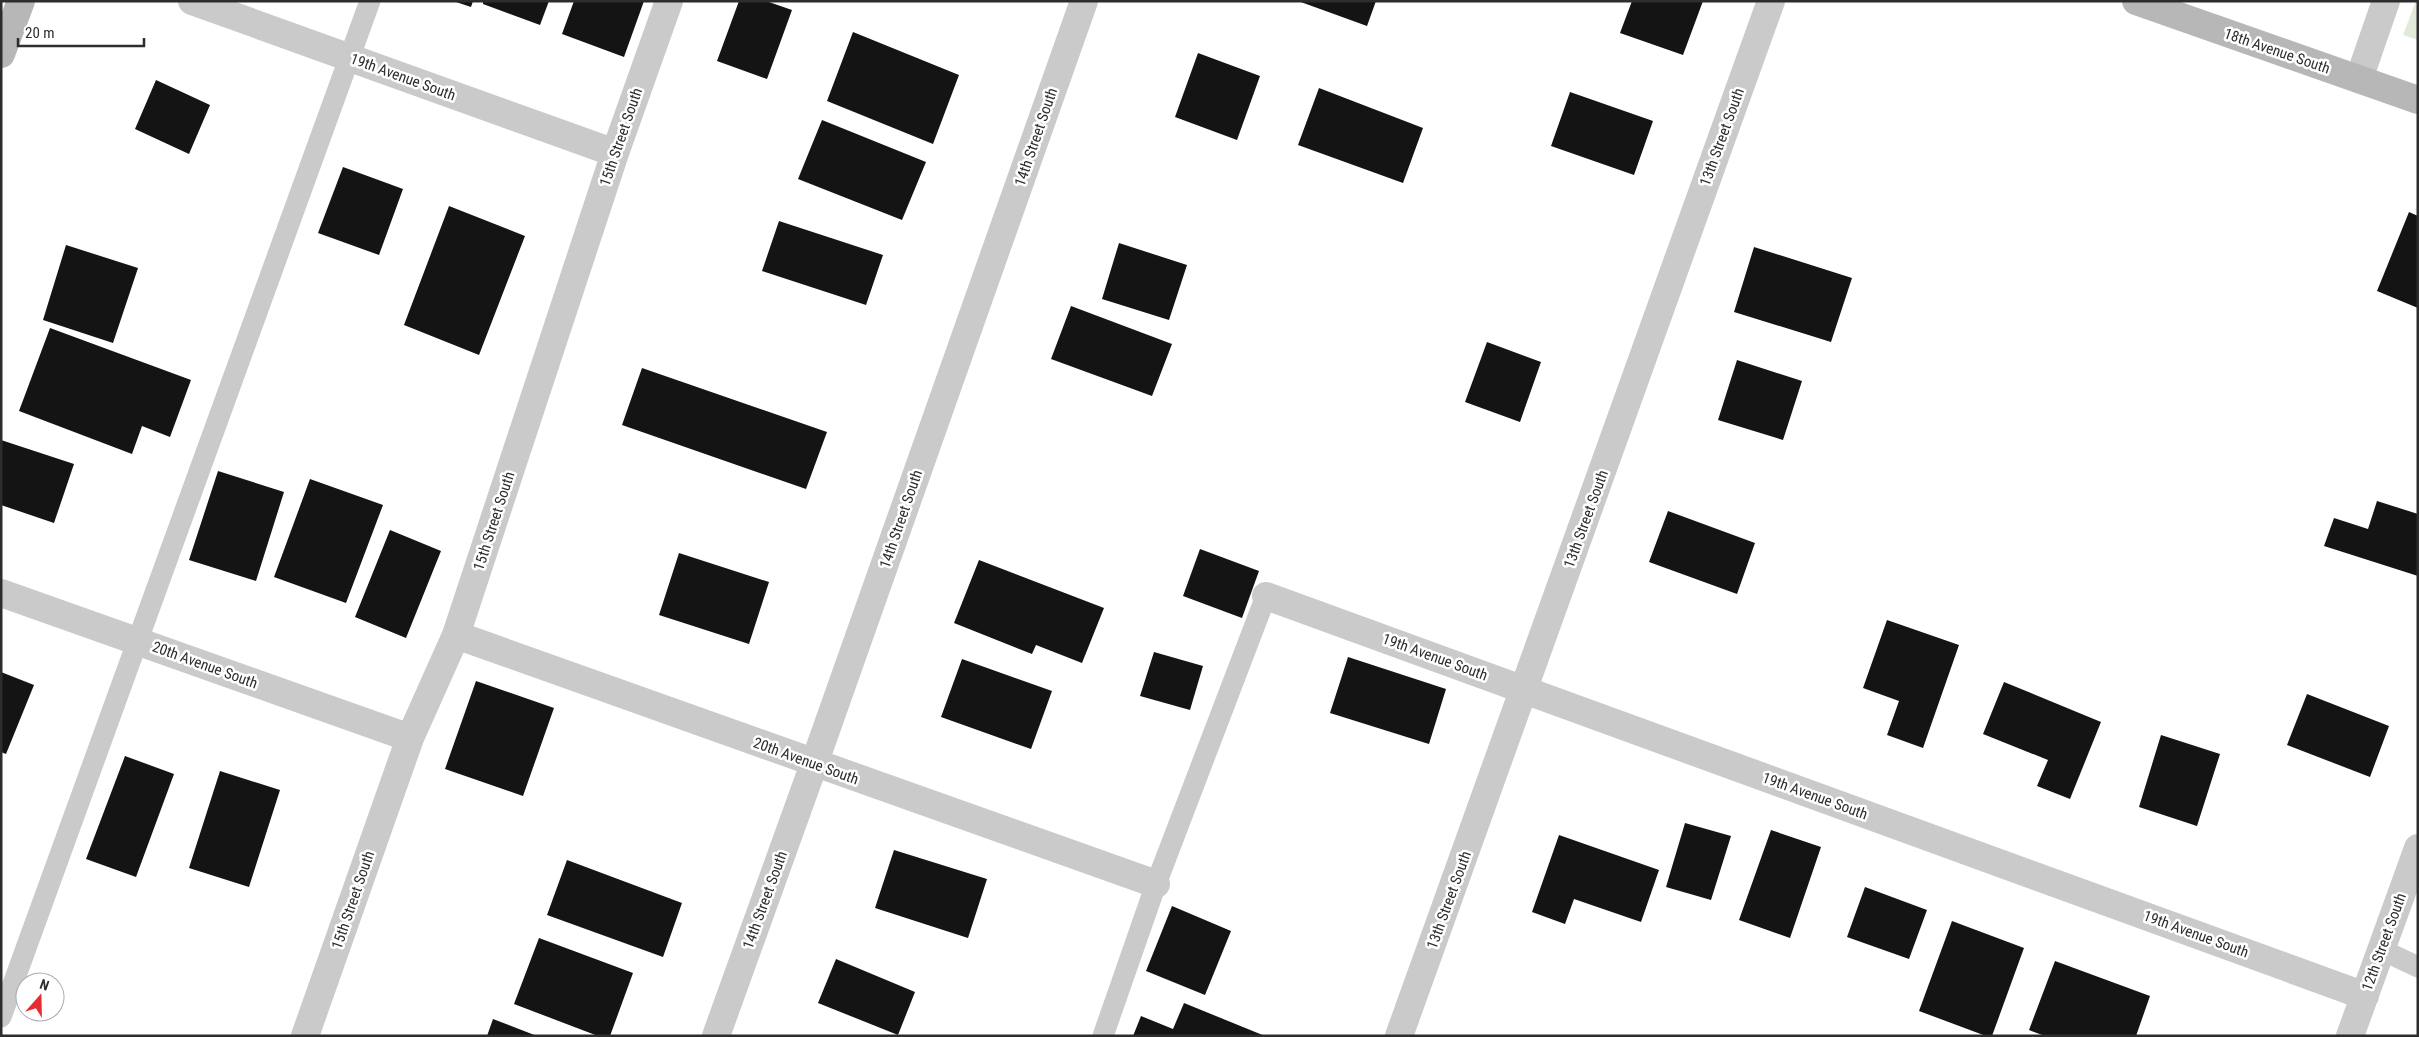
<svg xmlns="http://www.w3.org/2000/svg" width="2419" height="1037" font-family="'Roboto Condensed',sans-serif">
<rect width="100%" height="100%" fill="#fff"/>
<path fill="#e2ebda" d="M2416 1H2418V40L2403 35Z"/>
<path fill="#141414" d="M453 1H473L471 7Z
M483 1H549L540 25 483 4Z
M574 1H644L624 57 562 34Z
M739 1H766L792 10 767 79 717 61Z
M1298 1H1376L1367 26Z
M1632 1H1703L1683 55 1620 33Z
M853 32 959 75 933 144 827 101Z
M1198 53 1260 76 1237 140 1175 117Z
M156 80 210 105 189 154 135 129Z
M1319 88 1423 128 1403 183 1298 145Z
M1570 92 1653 121 1634 175 1551 146Z
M822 120 926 162 902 220 798 179Z
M343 167 403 189 379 255 318 233Z
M449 206 525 236 479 355 404 325Z
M2409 212 2418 216V308L2377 291Z
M779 221 883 255 866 305 762 271Z
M1119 243 1187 265 1169 320 1102 299Z
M66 245 138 268 113 343 43 320Z
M1754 247 1852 278 1831 342 1734 312Z
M1071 306 1172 344 1152 396 1051 359Z
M50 328 191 380 170 437 142 426 132 454 19 411Z
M1487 342 1541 362 1520 422 1465 402Z
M1737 360 1802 381 1783 440 1718 420Z
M642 368 827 432 806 489 622 425Z
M1 440 74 464 54 523 1 505Z
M218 471 284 492 256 581 189 560Z
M310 479 383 505 346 603 274 577Z
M2377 501 2418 514V576L2324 546 2334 518 2368 529Z
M1668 511 1755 543 1737 594 1649 562Z
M390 530 441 551 406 638 355 617Z
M1200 549 1259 571 1242 618 1183 596Z
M679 553 769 582 749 644 659 615Z
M979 560 1104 608 1082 663 1036 645 1032 654 954 623Z
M1887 620 1959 645 1923 748 1887 735 1899 701 1863 688Z
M1154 652 1203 666 1190 710 1140 696Z
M1348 657 1446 689 1429 744 1330 713Z
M962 659 1052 691 1031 749 941 717Z
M1 672 34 685 6 754 1 752Z
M476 681 554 708 523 796 445 769Z
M2004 682 2101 722 2070 799 2037 786 2048 760 1983 734Z
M2307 694 2389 726 2370 777 2287 745Z
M2161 735 2220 754 2197 826 2139 807Z
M125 756 174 774 136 877 86 859Z
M220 771 280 790 249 887 189 868Z
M1685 823 1731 836 1711 900 1666 887Z
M1771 830 1821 847 1790 938 1739 920Z
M1559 835 1659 870 1641 922 1574 899 1565 924 1532 912Z
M894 850 987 879 968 938 875 908Z
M567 860 682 903 663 957 547 915Z
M1865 887 1927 910 1909 959 1847 937Z
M1172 906 1231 931 1205 995 1146 971Z
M1952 921 2024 948 1992 1036H1986L1919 1011Z
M539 938 633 973 610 1036H598L514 1004Z
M836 959 915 992 898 1035 818 1003Z
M2055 961 2150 996 2136 1036H2045L2029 1030Z
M1184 1003 1265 1036H1133L1141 1016 1173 1029Z
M493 1019 537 1036H487Z"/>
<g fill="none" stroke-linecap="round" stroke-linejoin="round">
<path stroke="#cacaca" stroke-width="21" d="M2382 950 2418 967
M1 1017 370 1
M1103 1036 1156 884 1266 596"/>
<path stroke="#cacaca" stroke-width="28" d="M192 1 615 153
M2359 79 2386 1
M1 593 410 738
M1266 596 2365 996
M456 635 1156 884
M305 1036 410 738 456 635 615 153 669 1
M716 1036 814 764 1084 1
M1399 1036 1771 1
M2350 1036 2418 848"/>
<path stroke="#b7b7b7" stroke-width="28" d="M2136 1 2418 100
M1 54 21 1"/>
</g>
<g text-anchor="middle" stroke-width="5" stroke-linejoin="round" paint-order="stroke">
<g font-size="15" fill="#2d2d2d" stroke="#fff">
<text transform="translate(2277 51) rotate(19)" y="5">18th Avenue South</text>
<text transform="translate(403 77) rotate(20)" y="5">19th Avenue South</text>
<text transform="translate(621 137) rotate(-71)" y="5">15th Street South</text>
<text transform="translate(1036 137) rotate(-71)" y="5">14th Street South</text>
<text transform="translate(1722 137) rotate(-70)" y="5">13th Street South</text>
<text transform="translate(901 519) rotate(-71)" y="5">14th Street South</text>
<text transform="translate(1586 519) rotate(-70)" y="5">13th Street South</text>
<text transform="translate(494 521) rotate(-72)" y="5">15th Street South</text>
<text transform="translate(1435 657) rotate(20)" y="5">19th Avenue South</text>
<text transform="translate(205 665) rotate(20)" y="5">20th Avenue South</text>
<text transform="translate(806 761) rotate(20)" y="5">20th Avenue South</text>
<text transform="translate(1815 796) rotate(20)" y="5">19th Avenue South</text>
<text transform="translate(353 900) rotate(-71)" y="5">15th Street South</text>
<text transform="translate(765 900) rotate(-70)" y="5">14th Street South</text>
<text transform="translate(1449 900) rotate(-70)" y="5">13th Street South</text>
<text transform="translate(2196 934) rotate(20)" y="5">19th Avenue South</text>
<text transform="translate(2384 942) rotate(-70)" y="5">12th Street South</text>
</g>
</g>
<rect width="2419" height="1037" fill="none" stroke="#2d2d2d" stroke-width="5"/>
<g transform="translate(40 997) rotate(20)"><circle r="24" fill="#ffffff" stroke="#ababab"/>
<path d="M0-4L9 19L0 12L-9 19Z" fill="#e72b2e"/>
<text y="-8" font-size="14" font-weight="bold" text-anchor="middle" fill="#2d2d2d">N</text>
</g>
<path d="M18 38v8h126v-8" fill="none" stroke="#2d2d2d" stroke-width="2.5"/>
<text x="25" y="38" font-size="15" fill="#2d2d2d" stroke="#ffffff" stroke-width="4" paint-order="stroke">20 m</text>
</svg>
